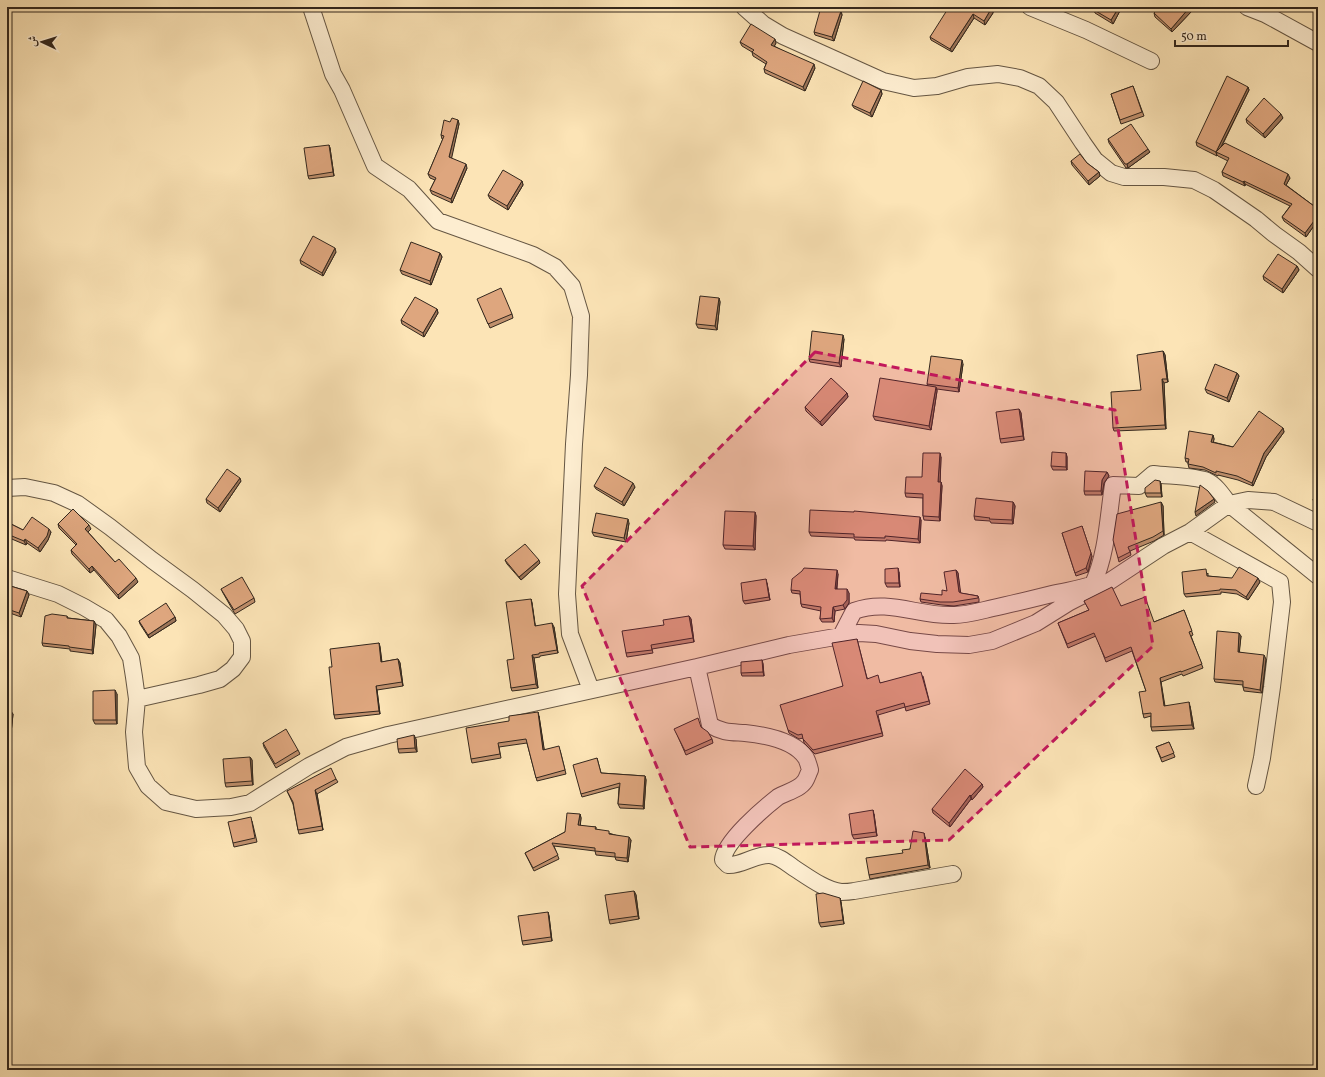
<svg xmlns="http://www.w3.org/2000/svg" width="1325" height="1077" font-family="Vollkorn,Amiri,serif">
<rect width="100%" height="100%" fill="#fce4b6"/>
<filter id="stains"><feTurbulence type="fractalNoise" baseFrequency=".005" numOctaves="4"/><feColorMatrix values="0 0 0 0 .2 0 0 0 0 .09 0 0 0 0 .02 0 0 0 .5 -.17"/></filter>
<radialGradient id="worn" r=".72"><stop offset=".6" stop-color="#630" stop-opacity="0"/><stop offset="1" stop-color="#630" stop-opacity=".3"/></radialGradient>
<g fill="none" stroke-linecap="round" stroke-linejoin="round">
<g stroke="#655643" stroke-width="18">
<path id="minor" d="M311 7 333 74 342 90 375 166 409 189 438 221 533 255 555 267 572 286 581 316 579 375 574 444 567 594 570 634 591 690
M744 7 763 24 783 36 883 81 914 88 937 86 968 77 998 74 1020 78 1039 86 1056 102 1083 143 1095 160 1111 173 1124 177H1164L1194 180 1214 190 1256 219 1274 234 1299 252 1318 269
M1030 7 1086 30 1151 61
M1247 7 1265 14 1318 43
M7 488 25 487 54 493 78 504 110 527 152 560 193 590 224 615 236 629 242 641V657L233 669 220 679 199 685 137 699
M1190 532 1280 582 1282 602 1272 687 1262 758 1256 786
M7 578 58 594 84 607 106 620 119 636 131 658 134 677 137 699 134 732 137 767 148 786 166 802 196 809 231 807 250 803 309 766 346 747 388 735 697 667 789 645 841 636 859 633 876 634 910 641 937 644 969 645 992 641 1036 623 1068 603 1107 583 1163 546 1190 532 1229 504 1248 500 1274 502 1318 523
M841 636 854 611C889 598 919 617 954 615 967 615 980 611 993 608 1012 604 1032 599 1052 594 1068 590 1078 590 1093 584 1107 553 1108 518 1113 485L1139 486 1153 474C1168 476 1195 476 1207 481 1216 485 1223 496 1229 504L1318 576
M697 667 710 725C723 733 731 732 745 733 765 735 794 740 806 758 808 762 809 766 810 770 808 774 807 778 805 781 799 790 786 792 778 797 764 808 724 842 723 860L728 865C742 866 755 854 770 855 779 856 787 863 794 868 808 877 825 890 841 892 845 892 849 892 854 891L953 874"/>
</g>
<use href="#minor" stroke="#fdedd0" stroke-width="16"/>
</g>
<path fill="#bf8f6c" stroke="#33271d" d="M956 7H993V13L985 25 974 18 952 52 931 40 930 37Z
M1095 7H1122L1113 24 1095 13 1094 10Z
M841 11 842 15 834 41 815 35 814 32Z
M1191 12 1172 32 1155 17 1154 13Z
M740 42 776 43 774 46 815 68 805 91 765 73 764 69 766 64 753 56 752 52 742 46Z
M1133 86 1144 116 1121 124 1111 94Z
M1248 87 1249 90 1222 146 1290 178 1286 185 1318 209V220L1306 237 1284 221 1282 217 1290 206 1245 184V186L1223 176 1222 172 1228 161 1218 156 1217 155V156L1197 146 1196 142Z
M881 90 882 94 872 117 854 108 852 105Z
M1283 118 1265 138 1247 123 1246 119Z
M458 120 459 124 451 158 467 168 452 203 432 194 430 190 435 180 430 178 428 174 443 139H442L441 135 450 122Z
M1108 139 1150 152 1128 168H1126L1109 143Z
M329 145 330 148 334 176 309 179 308 176Z
M1071 161 1087 163 1099 172 1100 176 1089 185 1072 165Z
M522 181 523 185 508 210 490 199 488 195Z
M336 252 323 276 301 264 300 260Z
M440 253 442 257 431 285 402 274 400 270Z
M1297 266 1299 270 1283 293 1264 280 1263 276Z
M719 298 720 302 717 330 698 328 696 324Z
M479 302 512 314 513 318 490 328Z
M437 309 438 313 424 337 402 324 401 320Z
M844 339 841 367 810 362 809 359Z
M1163 351 1165 355 1168 382 1164 383 1166 429 1114 431 1113 428 1141 390Z
M963 364 959 392 937 389V391L931 430 875 420 873 416 928 386 927 384Z
M1237 373 1239 376 1229 402 1207 393 1205 389Z
M847 393 848 397 822 426 806 411 805 407Z
M1019 409 1021 413 1024 440 1001 443 1000 439Z
M1283 428 1284 432 1266 457 1253 486 1238 480 1218 475V476L1205 470 1189 468 1188 464V462H1186L1185 458 1213 435 1214 439 1213 442 1233 447Z
M1066 453 1067 457V470H1053L1051 466Z
M941 457 940 482H941L942 486 940 521 924 520 923 516V498L906 497 905 493 922 477Z
M1107 472 1109 476 1104 483 1102 495H1085L1084 491Z
M241 481 220 512 207 503 206 499Z
M1161 484 1162 497H1147L1145 493Z
M594 486 635 487 624 506 596 489Z
M1318 490V505L1315 503 1313 500Z
M1013 502 1015 506 1013 524 991 523 990 521 975 520 974 516Z
M1161 502 1163 506 1164 535 1154 541 1130 551 1131 555 1119 562 1118 558Z
M755 512 756 516 755 550 725 549 723 545Z
M921 520 920 543 886 540V541L855 540 854 538 811 536 809 532Z
M7 522 23 530 51 532 48 540 40 552 27 543 26 545 7 537Z
M629 523 626 542 594 536 592 532Z
M58 524 91 529 88 532 115 562 138 582 119 599 94 570 90 573 72 554 71 550 76 545 59 528Z
M1062 533 1092 556 1088 572 1076 576Z
M505 560 540 563 521 580 507 564Z
M956 570 958 573 960 593 978 596 979 599V602L954 606 942 605 921 602 920 599 942 595 947 591Z
M899 572 900 587H887L885 583Z
M1208 573V576L1260 582 1248 600 1237 594 1221 592V594L1186 597 1184 594Z
M838 574 837 589 849 593V603L845 609 835 611 834 622H822L820 619 821 611 802 607 801 604 800 594 792 593 791 590Z
M767 583 770 600 745 604 743 601Z
M7 585 27 591 29 595 21 617 7 612Z
M221 589 254 598 255 602 235 614 223 593Z
M531 599 532 603 535 626 554 627 558 653 540 656V657L534 658 538 688 512 691 511 688 514 659Z
M1084 601 1121 606 1154 622 1184 610 1193 635 1191 636 1203 668 1183 676 1182 674 1161 682 1165 706H1190L1194 729 1152 731 1151 727V716L1144 718 1143 714 1146 691 1132 651 1106 662 1096 636 1068 648 1058 623 1089 610Z
M67 616 68 618 94 621 96 625 93 654 70 651V649L43 646 42 643Z
M689 616 691 619 694 642 652 649 653 653 627 657 626 653 664 625Z
M175 617 176 621 149 638 140 624 139 621Z
M1241 636 1239 652 1266 659 1262 693 1244 691 1243 687V685L1215 682 1214 679Z
M857 639 867 678 880 683 923 676 930 704 906 711 905 707 878 715 883 736 815 754 804 743 803 738 799 739 789 733 788 730 843 686Z
M379 643 380 647 382 662 398 659 400 663 403 686 377 690 380 714 335 719 334 715 332 667Z
M762 660 763 664 764 676H742L741 673Z
M117 694V724H95L93 720Z
M7 710 13 714 10 743H7Z
M539 716 544 750H560L566 774 537 781 527 743 499 747 501 758 472 763 471 759Z
M701 727 712 739 713 743 686 755 676 732Z
M416 739 417 752 399 753 398 749Z
M1169 742 1175 757 1162 762 1156 747Z
M263 743 298 750 300 754 276 768 264 747Z
M250 757 252 760 253 785 226 787 225 783Z
M597 758 601 773 645 776 646 780 644 809 620 808 618 804 619 787 582 797 581 794Z
M336 779 338 782 317 794 323 830 299 834 298 830 293 804 287 791Z
M982 784 983 787 972 800 971 799 950 827 933 813 932 809Z
M580 814 581 818 580 826 596 827V829L631 840 628 862 616 860 615 857 596 855 595 851 554 846 559 859 534 871 525 853 565 832Z
M874 814 877 836 854 839 852 835Z
M252 821 257 842 234 847 233 843Z
M925 837 930 868 870 879 869 875 903 853 910 849Z
M634 891 636 895 639 919 610 924 609 920Z
M840 898 841 902 844 924 821 927 819 923Z
M548 912 549 916 552 941 523 945 522 941Z"/>
<path fill="#9b7458" stroke="#33271d" d="M992 7H993V13L985 25 984 21Z
M1119 7H1122L1113 24 1111 20Z
M1189 8 1191 12 1172 32 1171 29Z
M841 11 842 15 834 41 832 37Z
M973 14 974 18 952 52 950 49Z
M775 39 776 43 773 49 771 45Z
M814 64 815 68 805 91 803 87Z
M1248 87 1249 90 1218 153 1216 152 1217 156 1216 152Z
M881 90 882 94 872 117 870 113Z
M1281 114 1283 118 1265 138 1263 134Z
M458 120 459 124 451 161 449 157Z
M329 145 330 148 334 176 333 172Z
M1148 149 1150 152 1128 168 1127 164Z
M466 164 467 168 452 203 451 199Z
M1099 172 1100 176 1089 185 1088 181Z
M1288 174 1290 178 1285 187 1284 184Z
M522 181 523 185 508 210 507 206Z
M1244 181 1245 184V186L1243 182Z
M1317 217 1318 220 1306 237 1305 233Z
M335 248 336 252 323 276 322 273Z
M440 253 442 257 431 285 430 281Z
M1297 266 1299 270 1283 293 1282 289Z
M719 298 720 302 717 330 715 326Z
M437 309 438 313 424 337 423 333Z
M843 335 844 339 841 367 839 363Z
M1163 351 1165 355 1168 382 1167 379Z
M962 360 963 364 959 392 958 388Z
M1237 373 1239 376 1229 402 1227 398Z
M1162 379 1164 383 1166 429 1165 425Z
M936 387 937 391 931 430 929 426Z
M847 393 848 397 822 426 820 422Z
M1019 409 1021 413 1024 440 1023 436Z
M1283 428 1284 432 1266 457 1253 486 1252 483 1264 453Z
M1213 435 1214 439 1213 445 1211 442Z
M940 453 941 457 940 486 938 482Z
M1066 453 1067 457V470L1066 467Z
M1107 472 1109 476 1104 483 1102 495 1101 491 1102 480Z
M240 478 241 481 220 512 218 508Z
M1160 481 1161 484 1162 497 1161 493Z
M941 482 942 486 940 521 939 517Z
M633 483 635 487 624 506 622 502Z
M1214 499 1215 502 1196 516 1195 512Z
M1013 502 1015 506 1013 524 1012 520Z
M1161 502 1163 506 1164 535 1163 531Z
M755 512 756 516 755 550 753 546Z
M920 517 921 520 920 543 918 539Z
M628 519 629 523 626 542 624 538Z
M89 525 91 529 87 533 85 529Z
M1082 526 1092 556 1088 572 1086 568Z
M49 529 51 532 48 540 40 552 38 548Z
M25 539 27 543 26 545 24 541Z
M539 560 540 563 521 580 519 577Z
M92 566 94 570 90 573 89 569Z
M898 568 899 572 900 587 899 583Z
M837 570 838 574 836 593 835 589Z
M956 570 958 573 961 595 959 592Z
M136 578 138 582 119 599 118 595Z
M1258 578 1260 582 1248 600 1246 597Z
M766 579 767 583 770 600 769 597Z
M847 589 849 593V603L845 609 843 605Z
M27 591 29 595 21 617 19 613Z
M531 599 532 603 536 630 535 626Z
M833 607 835 611 834 622 832 618Z
M689 616 691 619 694 642 693 638Z
M175 617 176 621 149 638 148 635Z
M94 621 96 625 93 654 92 650Z
M552 623 554 627 558 653 557 650Z
M1239 633 1241 636 1239 656 1238 652Z
M379 643 380 647 382 666 381 662Z
M532 655 534 658 538 688 536 684Z
M1264 655 1266 659 1262 693 1260 690Z
M398 659 400 663 403 686 402 682Z
M762 660 763 664 764 676 763 672Z
M1160 678 1161 682 1165 710 1164 706Z
M376 686 377 690 380 714 379 711Z
M115 690 117 694V724L116 720Z
M1189 702 1190 706 1194 729 1192 725Z
M11 711 13 714 10 743 8 740Z
M538 712 539 716 545 754 543 750Z
M414 735 416 739 417 752 415 748Z
M250 757 252 760 253 785 252 781Z
M645 776 646 780 644 809 643 806Z
M982 784 983 787 972 800 971 796Z
M315 790 317 794 323 830 322 826Z
M970 795 971 799 950 827 949 823Z
M873 810 874 814 877 836 876 832Z
M580 814 581 818 580 829 578 825Z
M924 833 925 837 930 868 928 865Z
M629 837 631 840 628 862 627 858Z
M634 891 636 895 639 919 638 916Z
M840 898 841 902 844 924 843 920Z
M548 912 549 916 552 941 551 937Z"/>
<path fill="#dea67e" stroke="#33271d" d="M821 7H827L841 11 832 37 814 32Z
M949 7H953L955 8 956 7H992L991 9 984 21 973 14 950 49 930 37Z
M1095 7H1119L1111 20 1094 10Z
M1159 7H1188L1189 8 1171 29 1154 13Z
M751 24 775 39 771 45 814 64 803 87 764 69 767 62 752 52 754 50 740 42Z
M1227 76 1248 87 1216 152 1196 142Z
M863 81 881 90 870 113 852 105Z
M1133 86 1142 112 1120 120 1111 94Z
M1264 98 1281 114 1263 134 1246 119Z
M452 118 458 120 449 157 466 164 451 199 430 190 436 178 428 174 444 136 441 135 444 120 450 122Z
M1131 124 1148 149 1127 164H1125L1108 139Z
M1225 143 1288 174 1284 184 1318 209V217H1317L1305 233 1282 217 1292 204 1244 181 1243 182 1222 172 1229 158 1216 152Z
M329 145 333 172 308 176 304 148Z
M1080 154 1087 163 1099 172 1088 181 1071 161Z
M503 170 522 181 507 206 488 195Z
M313 236 335 248 322 273 300 260Z
M411 242 440 253 430 281 400 270Z
M1278 254 1297 266 1282 289 1263 276Z
M501 288 512 314 488 324 477 299Z
M700 296 719 298 715 326 696 324Z
M415 297 437 309 423 333 401 320Z
M812 331 843 335 839 363 809 359Z
M1163 351 1167 379H1162L1165 425 1113 428 1111 392 1141 390 1137 355Z
M931 356 962 360 958 388 927 384Z
M1215 364 1237 373 1227 398 1205 389Z
M831 378 847 393 820 422 805 407Z
M880 378 936 387 929 426 873 416Z
M1019 409 1023 436 1000 439 996 412Z
M1259 411 1283 428 1264 453 1252 483 1237 476 1216 471V473L1203 467 1188 464 1189 459 1185 458 1189 431 1213 435 1211 442 1233 447Z
M1052 452 1066 453V467L1051 466Z
M923 453H940L938 482H941L939 517 923 516V494L905 493 906 477H922Z
M605 467 633 483 622 502 594 486Z
M227 469 240 478 218 508 206 499Z
M1085 471 1107 472 1102 480 1101 491H1084Z
M1155 480 1160 481 1161 493H1145V488Z
M1200 485 1208 491 1214 499 1195 512Z
M1318 490V502L1313 500Z
M976 498 1013 502 1012 520 989 519 990 518 974 516Z
M1161 502 1163 531 1153 537 1128 547 1130 552 1118 558 1113 540 1117 514Z
M73 509 89 525 85 529 115 562 119 559 136 578 118 595 92 566 89 569 71 550 77 544 58 524Z
M810 510 854 512V511L920 517 918 539 885 536V538L854 537V534L809 532Z
M725 511 755 512 753 546 723 545Z
M596 513 628 519 624 538 592 532Z
M32 517 49 529 47 536 38 548 25 539 24 541 7 534V522L23 530Z
M1082 526 1091 553 1086 568 1075 573 1062 533Z
M525 544 539 560 519 577 505 560Z
M1239 567 1258 578 1246 597 1236 590 1220 589V590L1184 594 1182 572 1206 569 1207 576 1232 578Z
M804 568 837 570 835 589H847V600L843 605 833 607 832 618 820 619 821 607 801 604 800 591 791 590 792 579 802 571Z
M898 568 899 583H885V569Z
M956 570 959 592 961 593 978 596V598L953 602H940L920 599 921 593 942 595V590L947 591 944 572Z
M242 577 254 598 234 610 221 589Z
M766 579 769 597 743 601 741 583Z
M7 585 27 591 19 613 7 609Z
M1112 587 1121 606 1145 597 1154 622 1184 610 1192 631 1189 632 1202 664 1181 672V671L1160 678 1164 706 1189 702 1192 725 1151 727V713L1143 714 1139 692 1146 691 1131 647 1105 658 1094 633 1067 644 1058 623 1089 610 1084 601Z
M531 599 535 626 552 623 557 650 539 653V654L532 655 536 684 511 688 507 660 514 659 506 602Z
M166 603 175 617 148 635 139 621Z
M52 614 67 616V618L94 621 92 650 69 647V646L42 643 45 616Z
M689 616 693 638 651 645 652 650 626 653 622 631 664 625 663 620Z
M1217 631 1239 633 1238 652 1264 655 1260 690 1243 687V681L1214 679Z
M857 639 867 679 878 675 880 683 921 672 929 701 905 707 904 703 876 711 882 733 813 750 803 739 802 734 798 735 788 730 780 705 843 686 832 643Z
M379 643 381 662 398 659 402 682 376 686 379 711 334 715 329 667H332L330 649Z
M762 660 763 672 741 673V662Z
M115 690 116 720H93V691Z
M7 710 11 711 8 740H7Z
M538 712 543 750 559 746 565 770 536 778 526 739 498 743 500 754 471 759 466 728 509 721V716Z
M698 718 701 727 708 732 712 739 685 751 674 729Z
M286 729 298 750 275 764 263 743Z
M414 735 415 748 398 749 397 739Z
M1169 742 1174 753 1161 758 1156 747Z
M250 757 252 781 225 783 223 759Z
M597 758 601 773 645 776 643 806 618 804 620 783 581 794 573 765Z
M331 768 336 779 315 790 322 826 298 830 293 802 287 791Z
M965 769 982 784 971 796 970 795 949 823 932 809Z
M873 810 876 832 852 835 849 814Z
M567 813 580 814 578 825 596 827 595 829 609 831V834L629 837 627 858 615 857V853L595 851V848L552 843 558 855 533 868 525 853 565 832Z
M251 817 255 838 233 843 228 822Z
M913 831 924 833 928 865 869 875 866 858 903 853 902 850 910 849Z
M634 891 638 916 609 920 605 895Z
M823 893 840 898 843 920 819 923 816 894Z
M548 912 551 937 522 941 518 916Z"/>
<path fill="#c2185b" fill-opacity="0.2" stroke="#c2185b" stroke-width="3" stroke-dasharray="8 5" stroke-linejoin="round" d="M815 352 1115 410 1153 646 949 840 690 847 582 586Z"/>
<rect width="1325" height="1077" fill="none" stroke="#fce4b6" stroke-width="24"/>
<rect x="8" y="8" width="1309" height="1061" fill="none" stroke="#33271d" stroke-width="2"/>
<rect x="12" y="12" width="1301" height="1053" fill="none" stroke="#33271d"/>
<g transform="translate(42 42) rotate(274)" stroke="#fdedd0" stroke-width="3" paint-order="stroke">
<path d="M0-3L7 15L0 10L-7 15Z" fill="#33271d"/>
<text y="-6" font-size="11" font-weight="bold" text-anchor="middle" fill="#33271d">ش</text>
</g>
<path d="M1175 40v6h113v-6" fill="none" stroke="#33271d" stroke-width="2"/>
<text x="1181" y="40" font-size="12" fill="#33271d" stroke="#fdedd0" stroke-width="3" paint-order="stroke">50 m</text>
<rect width="100%" height="100%" filter="url(#stains)"/>
<rect width="100%" height="100%" fill="url(#worn)"/>
</svg>
